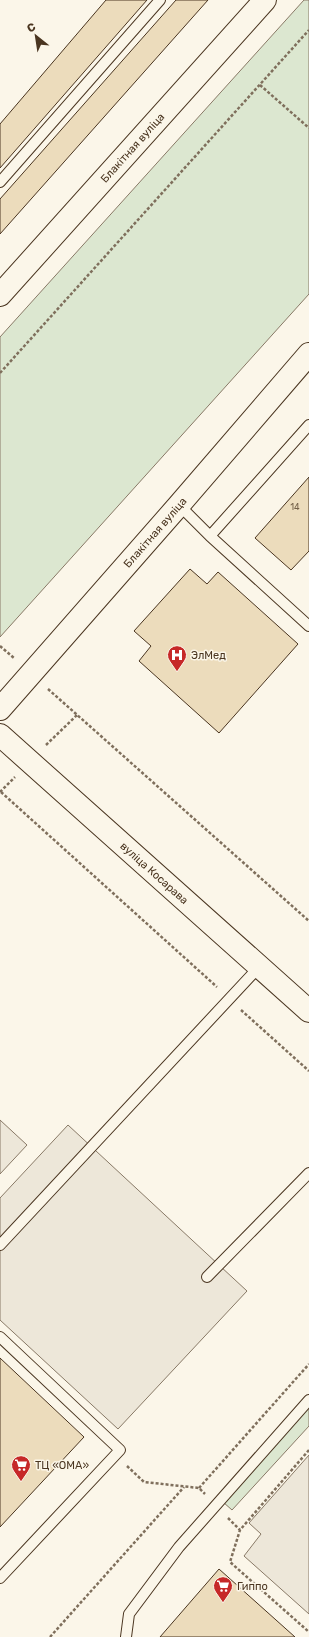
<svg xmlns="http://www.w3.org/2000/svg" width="309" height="1637" font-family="Rubik,sans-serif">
<rect width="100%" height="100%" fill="#fbf6e9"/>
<path fill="#dce7d0" stroke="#887966" d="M304 0H309V294L0 637V337Z
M309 1407V1426L232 1510 223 1502Z"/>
<path fill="#ede7d9" stroke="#887966" d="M0 1120 27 1145 0 1174Z
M68 1125 247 1291 118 1429 0 1320V1198Z
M309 1455V1614L244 1556 261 1534 249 1523Z"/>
<path fill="#ecdcbc" stroke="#4a3520" d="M106 0H147L0 168V124Z
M176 0H208L0 234V199Z
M309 477V551L291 570 255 538Z
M190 569 207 584 218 572 298 644 219 733 139 661 151 646 134 631Z
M0 1358 84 1437 0 1527Z
M219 1569 295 1637H160Z"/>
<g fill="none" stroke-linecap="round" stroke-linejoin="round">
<g stroke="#4a3520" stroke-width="12">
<path id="lane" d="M0 182 160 0
M179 505 210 536 309 425
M210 536 309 626
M0 1245 259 967
M207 1277 309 1173
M0 1337 120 1450 0 1578
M126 1637 129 1614 179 1547 309 1400"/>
</g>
<g stroke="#4a3520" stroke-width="24">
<g id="secondary">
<path id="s1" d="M0 295 265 0"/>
<path id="s2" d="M0 709 179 505 309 354"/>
<path id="s3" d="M0 735 309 1011"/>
</g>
</g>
<path stroke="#7f6f5c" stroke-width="2.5" stroke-dasharray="3 2" stroke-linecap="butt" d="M260 85 309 128
M0 373 309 30
M0 646 14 658
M48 689 309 921
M46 745 77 715
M0 792 15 777
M1 792 217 987
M241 1010 309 1071
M309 1450 240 1530 230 1562 309 1632
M127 1466 144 1482 199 1488 205 1494
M199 1488 309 1364
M228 1518 240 1530
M50 1637 184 1487"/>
<use href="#lane" stroke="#fbf6e9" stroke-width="10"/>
<use href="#secondary" stroke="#fbf6e9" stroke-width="22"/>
</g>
<defs>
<g id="hospital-pin" transform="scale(1)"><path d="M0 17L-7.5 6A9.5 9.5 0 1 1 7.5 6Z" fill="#c62828" stroke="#fbf6e9"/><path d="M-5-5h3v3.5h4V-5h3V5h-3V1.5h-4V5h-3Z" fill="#fff"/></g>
<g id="supermarket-pin" transform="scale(1)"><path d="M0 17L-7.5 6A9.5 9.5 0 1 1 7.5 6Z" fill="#c62828" stroke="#fbf6e9"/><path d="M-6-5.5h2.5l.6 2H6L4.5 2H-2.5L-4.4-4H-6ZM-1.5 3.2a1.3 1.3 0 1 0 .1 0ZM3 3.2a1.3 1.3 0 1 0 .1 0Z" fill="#fff"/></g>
</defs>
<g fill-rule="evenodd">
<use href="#hospital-pin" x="177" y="655"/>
<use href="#supermarket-pin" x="21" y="1465"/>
<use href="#supermarket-pin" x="223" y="1586"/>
</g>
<g text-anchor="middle" stroke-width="3" stroke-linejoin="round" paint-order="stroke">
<g font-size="9" fill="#725f47">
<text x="295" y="510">14</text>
</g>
<g font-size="11" fill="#4a3520" stroke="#fbf6e9">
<text dy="4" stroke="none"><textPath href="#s1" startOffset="198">Блакітная вуліца</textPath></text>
<text dy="4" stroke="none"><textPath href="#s2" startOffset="235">Блакітная вуліца</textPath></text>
<text dy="4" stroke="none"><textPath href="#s3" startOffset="207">вуліца Косарава</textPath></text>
</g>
<g font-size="11" fill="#4a3520" stroke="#fbf6e9" text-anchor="start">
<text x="191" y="659">ЭлМед</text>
<text x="35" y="1469">ТЦ «ОМА»</text>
<text x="237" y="1590">Гиппо</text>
</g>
</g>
<g transform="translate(36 36) rotate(330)" stroke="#fbf6e9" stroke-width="3" paint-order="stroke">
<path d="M0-3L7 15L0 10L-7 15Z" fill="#4a3520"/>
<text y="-6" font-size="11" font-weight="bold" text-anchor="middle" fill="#4a3520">С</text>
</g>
</svg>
